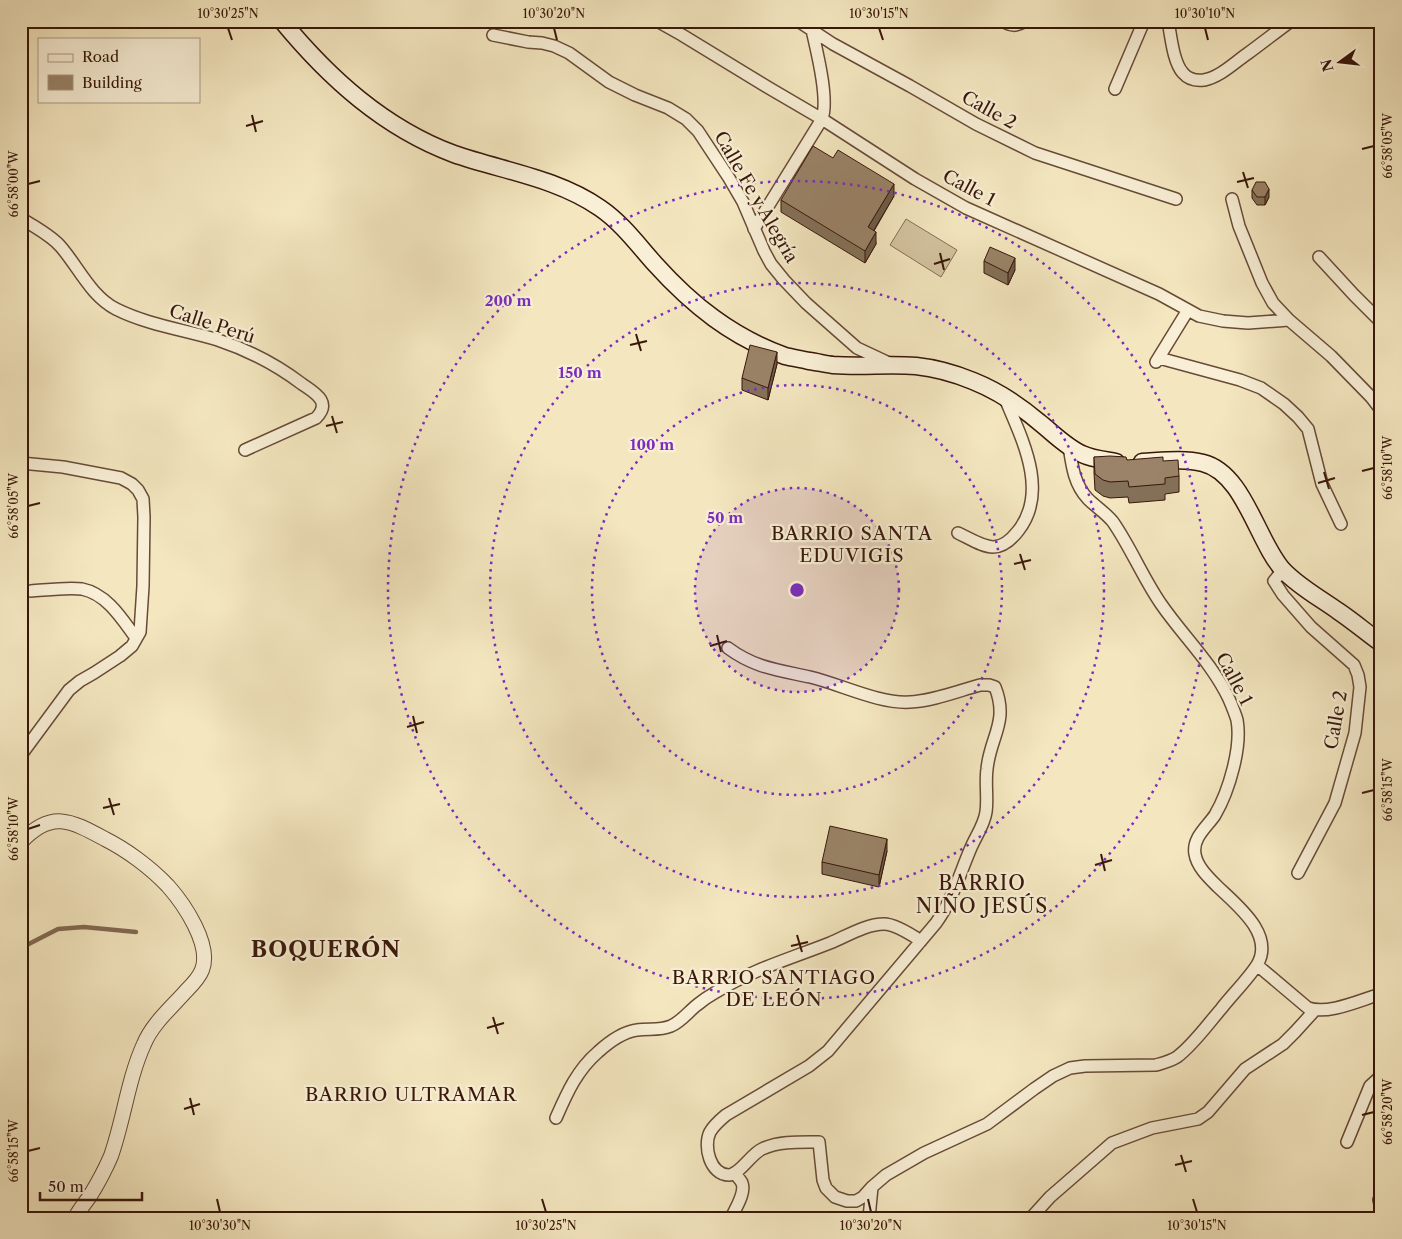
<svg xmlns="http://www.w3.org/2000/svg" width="1402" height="1239" font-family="'Libre Caslon Text',serif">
<rect width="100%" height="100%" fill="#f4e7c0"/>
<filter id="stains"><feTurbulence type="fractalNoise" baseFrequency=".004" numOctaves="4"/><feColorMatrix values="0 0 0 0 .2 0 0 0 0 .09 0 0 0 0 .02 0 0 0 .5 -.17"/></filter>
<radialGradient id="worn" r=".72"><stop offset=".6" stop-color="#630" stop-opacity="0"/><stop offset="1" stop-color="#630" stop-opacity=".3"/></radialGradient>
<path fill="#d4c4a1" stroke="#866e55" d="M906 219 957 250 941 277 890 245Z"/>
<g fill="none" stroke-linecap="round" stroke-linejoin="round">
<path stroke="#826952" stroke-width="4.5" d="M21 948 58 929 84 927 136 932"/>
<g stroke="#674b37" stroke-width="14">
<path id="minor" d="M657 21 682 35 769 88 822 119 915 179 966 208 1159 294 1199 316 1223 321 1248 323 1289 320
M798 21 833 44 910 86 976 124 1035 153 1176 199
M1002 21C1011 26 1016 27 1025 21
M1168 21C1171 36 1173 62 1183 73 1189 80 1196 81 1204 80 1220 77 1234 63 1247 54 1262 43 1276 32 1291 21
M493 35 528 42 542 43 554 46 569 53 609 82 635 95 668 108 686 119 698 131 729 178 743 202 764 251 771 264 784 280 806 303 857 348 889 363
M1115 89 1144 21
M1232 199 1239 226 1262 283 1273 303 1289 320 1331 356 1371 397 1381 410
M21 218C34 227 51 235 61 247 79 268 91 296 116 309 148 325 185 330 218 340 248 350 277 365 302 384 315 393 332 402 316 418L245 450
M754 229 822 119C829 99 817 52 812 30
M1319 257 1354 295 1381 322
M1159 358 1240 380 1261 388 1284 404 1298 417 1308 429 1322 484 1341 524
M1156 362 1188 310
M21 463 63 467 121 478 132 484 138 490 143 499 144 517 143 586 140 632 132 646 120 656 94 673 80 681 69 690 21 755
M958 533C983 545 997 558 1018 531 1050 491 1021 437 1004 396
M1283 570 1274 581 1283 595 1311 627 1354 665 1358 675 1360 687 1355 733 1335 803 1298 873
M31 591C46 590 68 587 82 589 107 594 122 619 136 638
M728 648C755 668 778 670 810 677 840 684 879 704 910 702 933 701 958 691 980 685H989L995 687C1009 722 990 737 987 769 985 783 988 798 986 812 984 826 975 837 970 850 959 876 952 901 936 923L828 1051 809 1066 726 1115C720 1120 714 1125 710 1132 703 1146 710 1175 729 1175 740 1174 751 1154 762 1149 779 1141 800 1142 819 1142L823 1180 826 1188 835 1197 847 1201H856L863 1197 872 1187 886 1175 924 1153 987 1124 1034 1089 1053 1076 1070 1068 1085 1066 1156 1065C1163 1063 1171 1061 1177 1057 1194 1044 1207 1025 1221 1009 1231 996 1248 979 1257 965 1275 935 1238 906 1218 887 1209 878 1197 867 1195 854 1192 838 1207 827 1215 815 1229 791 1242 747 1237 720 1235 713 1232 706 1229 699 1212 663 1183 636 1161 604 1143 578 1131 548 1113 522 1106 513 1096 507 1088 499 1074 484 1072 466 1069 446
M1257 965 1308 1008C1329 1015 1360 1000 1381 994
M556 1118C567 1093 577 1070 598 1052 609 1042 622 1032 637 1030 649 1028 659 1031 671 1026 682 1021 688 1012 697 1005 703 1000 709 996 716 992 751 970 792 958 830 943 847 936 866 924 884 924 894 924 912 935 921 941
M1347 1142 1370 1086 1381 1076
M1381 1196 1379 1200 1381 1206
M731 1218C735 1209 746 1193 742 1183 740 1179 737 1176 734 1173
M869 1218 872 1187
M1031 1218 1050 1197 1112 1143 1152 1128 1198 1119 1208 1112 1245 1069 1283 1044 1295 1032 1315 1010"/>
</g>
<g stroke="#674b37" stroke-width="16">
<path id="tertiary" d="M21 842C51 810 70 820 105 839 127 850 151 868 168 886 184 904 212 945 202 970 199 978 192 985 186 991 172 1007 152 1024 144 1044 128 1079 124 1119 111 1156 105 1170 98 1183 90 1196 85 1203 79 1210 75 1218"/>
</g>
<g stroke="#381709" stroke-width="19">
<path id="secondary" d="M282 21C329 78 384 128 454 154 503 171 557 178 600 208 622 223 638 245 655 264 692 305 732 337 785 356 793 358 801 359 809 361 817 362 825 364 833 365 861 367 889 364 916 366 935 368 956 374 973 381 998 391 1019 405 1039 422 1053 433 1066 447 1082 454 1092 459 1105 460 1116 462
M1142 462C1162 461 1184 458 1203 463 1244 473 1257 541 1283 570 1299 587 1320 598 1338 611 1353 621 1367 633 1381 643"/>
</g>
<use href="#minor" stroke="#f8efd6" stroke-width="11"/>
<use href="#tertiary" stroke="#f8efd6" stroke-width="14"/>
<use href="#secondary" stroke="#f8efd6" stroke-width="16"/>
</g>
<path fill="#847159" stroke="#381709" d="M1252 190 1269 197 1265 205H1257L1252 198Z
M894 196 874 231 876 244 865 263 781 212V200Z
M984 261 1015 270 1008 285 984 273Z
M777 364 768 400 742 390V378Z
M1094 457 1127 460 1179 476V492L1165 494V500L1129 503 1128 497 1110 498 1103 496 1095 490 1094 473Z
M887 851 879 887 822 874V862Z"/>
<path fill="#6c5c49" stroke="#381709" d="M894 184V196L868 240V227Z
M1269 189V197L1265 205V197Z
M876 232V244L865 263V251Z
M1015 258V270L1008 285V273Z
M777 352V364L768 400V388Z
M887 839V851L879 887V875Z"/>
<path fill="#9a8368" stroke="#381709" d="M813 146 833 158 838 150 894 184 868 227 876 232 865 251 781 200Z
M1256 182H1265L1269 189 1265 197H1257L1252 190Z
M990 247 1015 258 1008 273 984 261Z
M750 345 777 352 768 388 742 378Z
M1110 456 1126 457 1127 460 1163 457V461L1178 460 1179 476 1165 478V484L1129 487 1128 481 1110 482 1103 480 1095 474 1094 457Z
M830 826 887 839 879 875 822 862Z"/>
<path fill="none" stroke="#381709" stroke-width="2" d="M228 28 232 40M554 28 557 40M879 28 883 40M1205 28 1208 40M252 115 256 132M246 126 263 121M1362 149 1374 146M1243 172 1248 188M1237 182 1254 178M28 184 40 181M940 253 944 270M934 264 950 259M636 334 641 351M630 345 647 341M332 416 337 433M326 426 343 422M1362 471 1374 468M1324 472 1329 489M1318 483 1335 478M28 506 40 503M1020 554 1025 570M1014 564 1031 560M717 635 721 652M710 646 727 641M413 716 417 733M407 727 424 722M1362 793 1374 790M109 798 114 815M103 808 120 804M28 829 40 825M1101 854 1105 871M1095 865 1112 860M797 935 802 952M791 946 808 942M493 1017 498 1034M487 1028 504 1023M190 1098 194 1115M184 1109 200 1104M1362 1115 1374 1112M28 1151 40 1148M1181 1155 1186 1172M1175 1165 1192 1161M217 1199 220 1212M542 1199 546 1212M868 1199 871 1212M1193 1199 1197 1212"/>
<circle cx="797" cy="590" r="102" fill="#7b2cbf" fill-opacity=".12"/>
<g fill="none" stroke="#7b2cbf" stroke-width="2.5" stroke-dasharray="2.5 5">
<circle cx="797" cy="590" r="102"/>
<circle cx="797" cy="590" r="205"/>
<circle cx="797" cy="590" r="307"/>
<circle cx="797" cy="590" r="409"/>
</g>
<g text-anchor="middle" stroke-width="4.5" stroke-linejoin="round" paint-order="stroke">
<g font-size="18" fill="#381709" stroke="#f8efd6">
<text transform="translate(989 110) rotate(29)" y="6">Calle 2</text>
<text transform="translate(969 188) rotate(28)" y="6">Calle 1</text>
<text transform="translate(756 197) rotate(60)" y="6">Calle Fe y Alegría</text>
<text transform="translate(212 324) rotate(18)" y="6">Calle Perú</text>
<text transform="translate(1234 679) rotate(62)" y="6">Calle 1</text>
<text transform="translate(1336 720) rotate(-80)" y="6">Calle 2</text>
</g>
<g font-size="19" letter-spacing="1" fill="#381709" stroke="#f8efd6">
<text x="852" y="540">BARRIO SANTA<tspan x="852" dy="22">EDUVIGIS</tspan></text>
<text x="774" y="984">BARRIO SANTIAGO<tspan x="774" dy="22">DE LEÓN</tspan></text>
<text x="411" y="1101">BARRIO ULTRAMAR</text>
</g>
<g font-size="20" letter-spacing="1" fill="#381709" stroke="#f8efd6">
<text x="982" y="890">BARRIO<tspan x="982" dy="23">NIÑO JESÚS</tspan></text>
</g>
<g font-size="22" font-weight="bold" letter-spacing="1" fill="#381709" stroke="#f8efd6">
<text x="326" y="957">BOQUERÓN</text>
</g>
</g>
<circle cx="797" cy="590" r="8" fill="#7b2cbf" stroke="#f8efd6" stroke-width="2.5"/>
<g font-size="15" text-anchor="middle" font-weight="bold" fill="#7b2cbf" stroke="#f8efd6" stroke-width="4.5" stroke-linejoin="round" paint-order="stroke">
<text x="508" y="306">200 m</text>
<text x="580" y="378">150 m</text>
<text x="652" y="450">100 m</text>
<text x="725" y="523">50 m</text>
</g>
<rect width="1402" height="1239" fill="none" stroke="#f4e7c0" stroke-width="55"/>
<rect x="38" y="38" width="162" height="65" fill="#f8efd6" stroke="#ab9984"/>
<rect x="48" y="54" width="25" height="8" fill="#f8efd6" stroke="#ab9984"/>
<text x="82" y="62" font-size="15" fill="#381709">Road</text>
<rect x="48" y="75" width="25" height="15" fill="#9a8368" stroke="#ab9984"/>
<text x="82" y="88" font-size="15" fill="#381709">Building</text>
<g transform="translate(1340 62) rotate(255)" stroke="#f8efd6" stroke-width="4" paint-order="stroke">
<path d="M0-4L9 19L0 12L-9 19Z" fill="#381709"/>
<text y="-8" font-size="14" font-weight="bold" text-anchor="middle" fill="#381709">N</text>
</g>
<path d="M40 1192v8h102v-8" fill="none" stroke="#381709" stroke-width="2.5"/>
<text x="48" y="1192" font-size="15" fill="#381709" stroke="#f8efd6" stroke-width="4" paint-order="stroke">50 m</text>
<rect x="28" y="28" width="1346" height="1184" fill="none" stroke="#381709" stroke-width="2"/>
<g font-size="12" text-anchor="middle" fill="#381709">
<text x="228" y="18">10°30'25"N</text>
<text x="554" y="18">10°30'20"N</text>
<text x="879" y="18">10°30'15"N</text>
<text x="1205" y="18">10°30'10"N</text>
<text transform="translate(1388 146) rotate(-90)" y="4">66°58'05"W</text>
<text transform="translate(14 184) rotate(-90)" y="4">66°58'00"W</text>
<text transform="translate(1388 468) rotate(-90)" y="4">66°58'10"W</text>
<text transform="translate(14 506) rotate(-90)" y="4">66°58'05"W</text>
<text transform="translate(1388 790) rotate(-90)" y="4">66°58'15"W</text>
<text transform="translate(14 829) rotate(-90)" y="4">66°58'10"W</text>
<text transform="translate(1388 1112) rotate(-90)" y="4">66°58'20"W</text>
<text transform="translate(14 1151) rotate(-90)" y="4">66°58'15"W</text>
<text x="220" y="1230">10°30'30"N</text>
<text x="546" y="1230">10°30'25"N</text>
<text x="871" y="1230">10°30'20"N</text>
<text x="1197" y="1230">10°30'15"N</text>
</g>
<rect width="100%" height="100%" filter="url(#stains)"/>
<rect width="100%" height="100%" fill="url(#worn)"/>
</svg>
